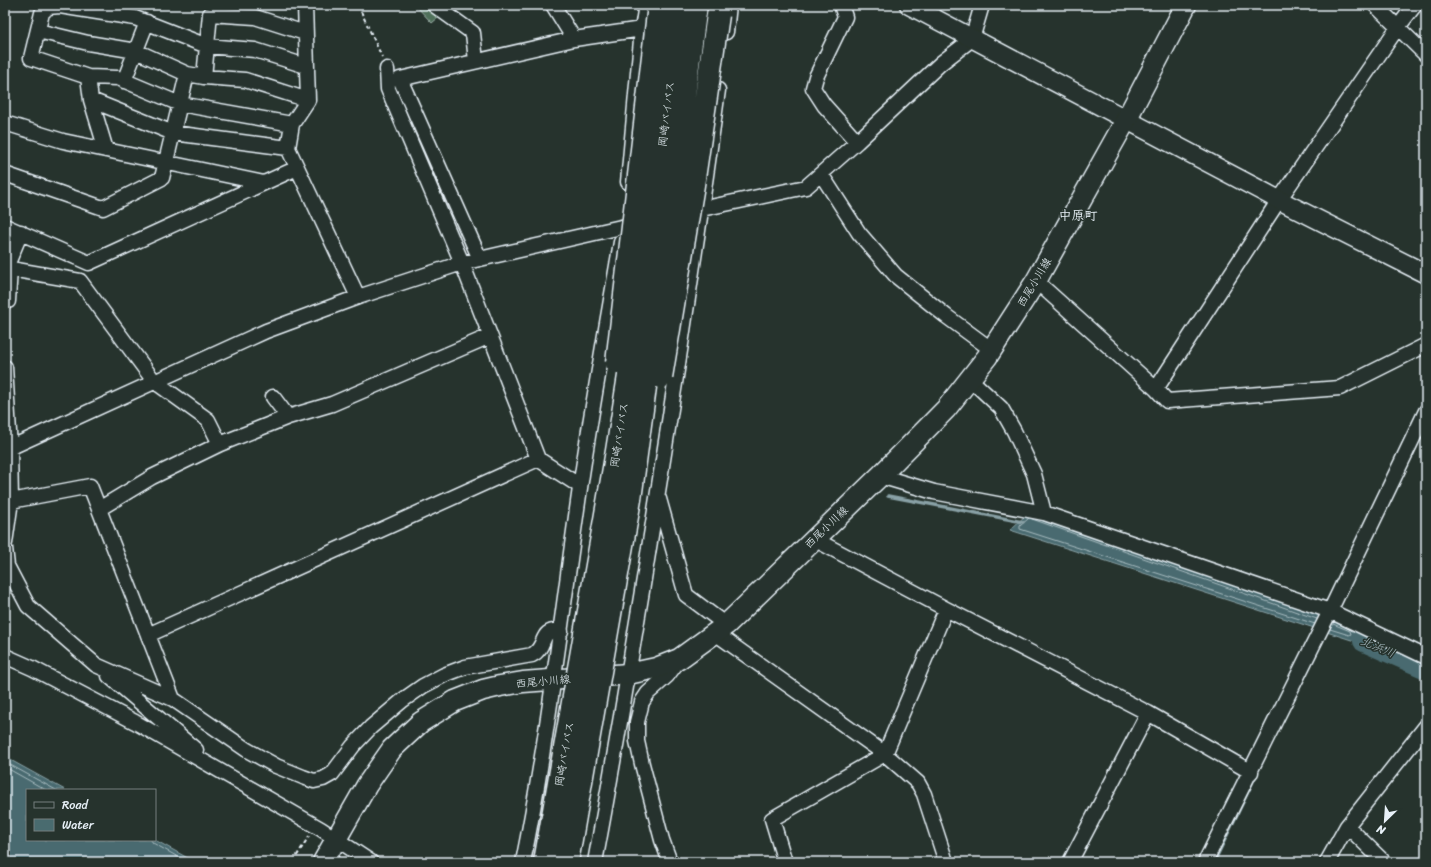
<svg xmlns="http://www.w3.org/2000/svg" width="1431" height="867" font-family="Sriracha,'Klee One',sans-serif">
<rect width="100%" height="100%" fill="#26332d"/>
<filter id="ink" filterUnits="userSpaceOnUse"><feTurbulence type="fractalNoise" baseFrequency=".025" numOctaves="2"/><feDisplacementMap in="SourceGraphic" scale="8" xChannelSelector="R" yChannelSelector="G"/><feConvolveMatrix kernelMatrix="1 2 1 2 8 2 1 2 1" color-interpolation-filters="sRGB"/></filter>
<g filter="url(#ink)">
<path fill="#50705a" stroke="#9cb0a9" d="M415 5H445L439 17 432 23Z"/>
<path fill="#496b6f" stroke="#89a1a6" d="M1028 513 1342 623 1426 664 1010 530Z
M5 757 65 790H27V840H155L195 862H5Z"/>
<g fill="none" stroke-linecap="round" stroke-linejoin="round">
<path stroke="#a8bbc1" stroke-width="1" d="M1029 518 1020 526V529L1315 624
M1032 519 1317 619
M1330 629 1349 635 1351 634 1350 631 1333 624
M5 762 56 790
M5 767 46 790
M151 840 153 843 187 862"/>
<path stroke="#89a1a6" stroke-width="3.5" d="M888 496 1023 522
M1214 862 1257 773"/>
<path stroke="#496b6f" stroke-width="22" d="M1364 641 1426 668"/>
<g stroke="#e8f1f8" stroke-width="17">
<path id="minor" d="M305 5 308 100 292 124 288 148 358 297
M434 5 473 33 476 61
M553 5 574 39
M841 5 845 17 816 77 813 88 824 105 857 142
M1375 5 1426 55
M38 31 88 43 136 51 187 74
M726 32 729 5
M387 69 388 89 462 263 538 459 580 486
M88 77 118 78 180 104 292 124
M204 77 210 14 255 17 305 33
M124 81 147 22
M91 100 88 77 31 58 42 13 48 7 60 6 135 18 207 46 255 50 306 66
M5 123 63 141 264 183
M106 150 91 100 173 133 288 148
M5 174 103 208 162 178 187 74 204 77 245 80 308 100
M821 174 859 233 896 276 946 316 992 350
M628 182 642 29 646 5
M682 213 806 187 857 142 941 63 972 39 982 5
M5 226 89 263 297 168
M480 259 400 79 574 39 642 29
M5 268 80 281 154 381 208 420 220 444
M6 268 21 232
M1036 281 1156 389 1167 401 1340 388 1426 345
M5 302 8 301 10 268
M970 379 1001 408 1014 431 1034 474 1044 513
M1156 389 1279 200 1398 27 1415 5
M273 397 288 417
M5 450 266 331 358 297 462 263 639 223
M880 476 934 492 1044 513 1330 611 1426 657
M659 499 686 595 726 625
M11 501 90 486 173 699 247 750 276 766 303 777 314 781 323 779 332 774 353 746 371 727 403 700 423 686 444 675 465 667 532 655C548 647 538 628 561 631
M99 509 152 477 220 444 288 417 332 404 490 336
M814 539 946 609 1148 713 1251 772
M5 543 11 501 10 448 5 367
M5 548 7 566 28 606 96 665 173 699
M715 633 885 754 918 783 924 794 946 862
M148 635 538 459
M5 656 32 668 135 722 321 829 371 862
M109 676 196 750
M1347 826 1384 862
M523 862C548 738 562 613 580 488 592 406 607 324 621 242
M595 862C612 772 627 682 642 591 669 425 695 258 718 90
M670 862 662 840 642 764 637 741V722L642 702 648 693 667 676 679 660
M785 862 772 819 885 754 946 609
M1070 862 1148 713
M1205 862 1330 611 1426 411
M1327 862 1347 826 1426 726"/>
</g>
<g stroke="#e8f1f8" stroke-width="21">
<path id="tertiary" d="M909 5 1279 200 1426 274"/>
</g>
<g stroke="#e8f1f8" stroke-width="23">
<path id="secondary" d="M323 862 367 785 378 769 392 749 421 722 455 701 483 690 500 686 523 682 628 674 656 668 679 659 726 625 880 476 946 409 987 357 1036 281 1126 120 1186 5"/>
</g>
<path stroke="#e8f1f8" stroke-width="2" stroke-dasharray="4 3" stroke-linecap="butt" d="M358 5 382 57
M5 335 7 314
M293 862 309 836"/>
<use href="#minor" stroke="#26332d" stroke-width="14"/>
<use href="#tertiary" stroke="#26332d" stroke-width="18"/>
<use href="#secondary" stroke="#26332d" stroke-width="20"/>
<g stroke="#e8f1f8" stroke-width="25" stroke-linecap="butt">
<path id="trunk-bridge" d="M617 363 659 5
M661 377 693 185 718 15
M545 862 617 451 640 307 679 5
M567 862 630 499 696 5"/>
</g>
<use href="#trunk-bridge" stroke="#26332d" stroke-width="22"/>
</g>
</g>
<g text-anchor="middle" stroke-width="3" stroke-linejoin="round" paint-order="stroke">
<g font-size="11" fill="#e8f1f8" stroke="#26332d">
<text transform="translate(666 114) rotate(-83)" y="4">岡崎バイパス</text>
<text transform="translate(1034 282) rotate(-59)" y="4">西尾小川線</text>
<text transform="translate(619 435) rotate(-81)" y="4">岡崎バイパス</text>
<text transform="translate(826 527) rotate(-44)" y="4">西尾小川線</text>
<text transform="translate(543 681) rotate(-5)" y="4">西尾小川線</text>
<text transform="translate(564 754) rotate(-80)" y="4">岡崎バイパス</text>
</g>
<g font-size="12" font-style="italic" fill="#a8bbc1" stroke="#26332d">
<text transform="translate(1378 647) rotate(23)" y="4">北浜川</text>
</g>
<g font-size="13" font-weight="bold" fill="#e8f1f8" stroke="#26332d">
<text x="1078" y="220">中原町</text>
</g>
</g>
<rect width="1431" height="867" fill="none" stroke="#26332d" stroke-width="20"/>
<rect x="10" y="10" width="1411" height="847" fill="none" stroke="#e8f1f8" stroke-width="1.5" filter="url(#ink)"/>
<rect x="26" y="789" width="130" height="52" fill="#26332d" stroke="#747f7e"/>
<rect x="34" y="802" width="20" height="6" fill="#26332d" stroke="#747f7e"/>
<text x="62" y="809" font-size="12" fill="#e8f1f8">Road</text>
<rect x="34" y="819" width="20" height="12" fill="#496b6f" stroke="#747f7e"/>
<text x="62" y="829" font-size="12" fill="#e8f1f8">Water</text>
<g transform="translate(1385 821) rotate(205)" stroke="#26332d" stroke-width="3" paint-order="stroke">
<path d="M0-3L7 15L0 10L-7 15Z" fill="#e8f1f8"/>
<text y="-6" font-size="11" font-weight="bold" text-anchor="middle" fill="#e8f1f8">N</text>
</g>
</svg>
